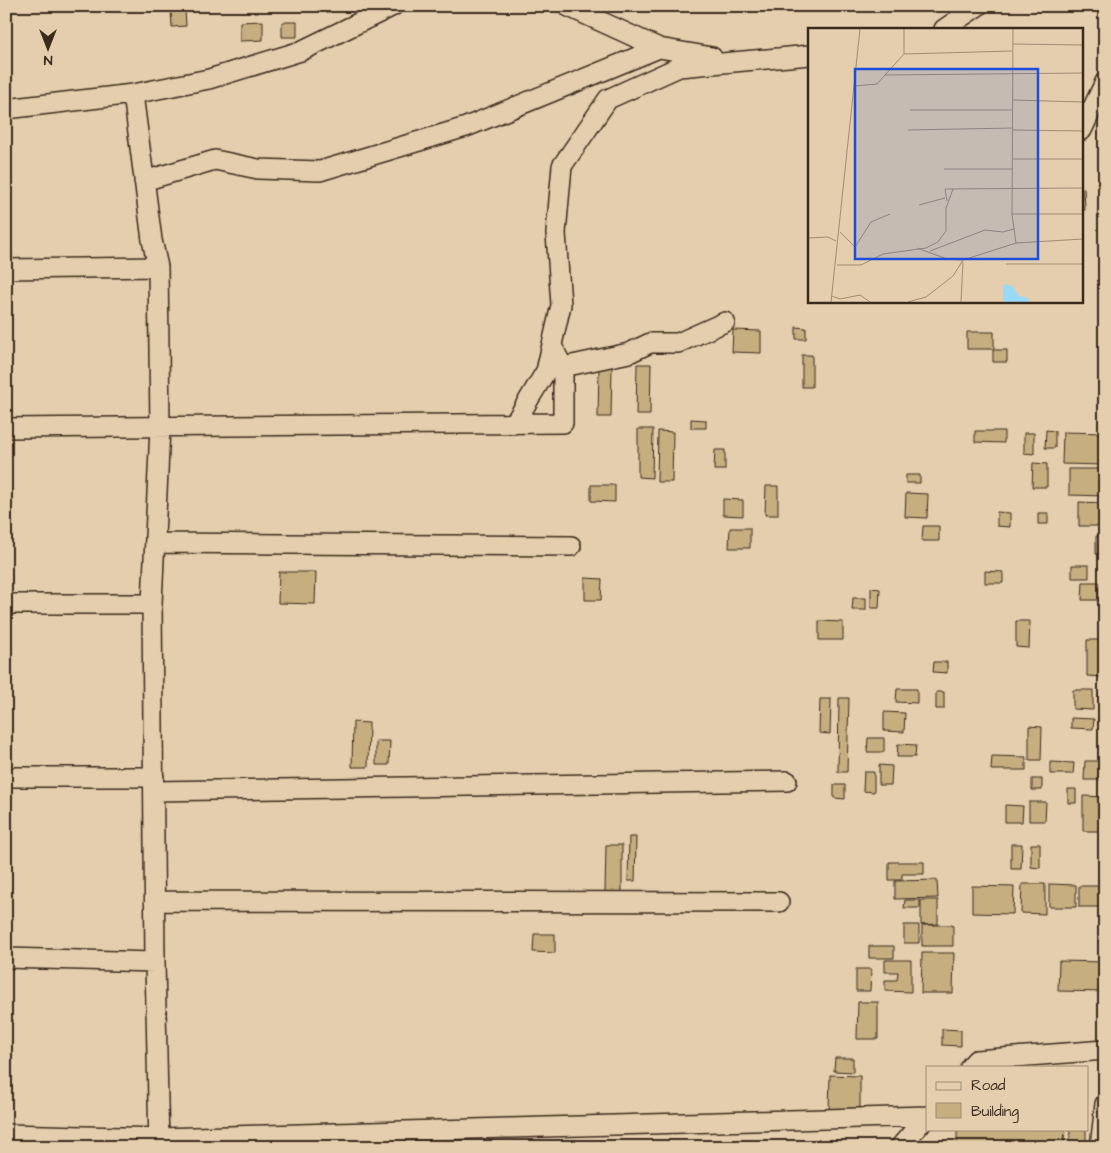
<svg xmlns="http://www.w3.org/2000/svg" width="1111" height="1153" font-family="'Architects Daughter',sans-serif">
<rect width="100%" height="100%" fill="#e4cead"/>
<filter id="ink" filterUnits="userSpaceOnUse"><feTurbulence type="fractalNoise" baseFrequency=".02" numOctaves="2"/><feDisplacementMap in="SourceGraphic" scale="10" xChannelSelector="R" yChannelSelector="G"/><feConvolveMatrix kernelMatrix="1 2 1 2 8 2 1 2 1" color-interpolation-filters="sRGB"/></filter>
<g filter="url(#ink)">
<path fill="#c6ae7f" stroke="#3b2a1e" d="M185 10 186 26 172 27 171 11Z
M263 21V40L240 41V22Z
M282 22H297V37H282Z
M1082 188H1084L1085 210H1082Z
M796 327 806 328V339H796Z
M733 330 761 331V353L732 352Z
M967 332H994V349H967Z
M993 350H1007V362H993Z
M802 355H812V387H802Z
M637 364H651L650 415H636Z
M599 367H612L611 417H598Z
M691 419 706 420V428H691Z
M638 429H653L652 478 638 477Z
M1046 430 1055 431V448H1045Z
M658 431 673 432 672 482H657Z
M975 431H1004V443L975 442Z
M1063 432 1105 433V465L1062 464Z
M1024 433H1034V454L1024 453Z
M715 450H725V470H714Z
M1033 463 1047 464V487H1032Z
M1069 469H1105V496L1069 495Z
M906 475H920V483H906Z
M591 485H615V502L591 501Z
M766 486H778V515H765Z
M906 493 928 494 927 518 905 517Z
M723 499 743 500V516L723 515Z
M1079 502 1105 503V526H1079Z
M997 512 1010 513V527L997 526Z
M1038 513H1048V524H1038Z
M923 526H939V541H922Z
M730 528H750V548H729Z
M1096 536H1105V555L1096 554Z
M1072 565H1089V578H1072Z
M985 571 1003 572V583H985Z
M279 572H316L315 604 278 603Z
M585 578 602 579 601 600H585Z
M1083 582H1099V600H1082Z
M871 588 880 589 879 608H871Z
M853 598H866V610H852Z
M819 621 843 622V640H819Z
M1016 621H1030L1029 648 1016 647Z
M1087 640H1105V677L1087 676Z
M934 662H947V673L933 672Z
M897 689H917V703L896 702Z
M1073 690H1093V710L1073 709Z
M936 692H944V709H936Z
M839 698H849L847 772H838Z
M820 699H831L830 734 819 733Z
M884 712 905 713 904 732 884 731Z
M1071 718 1094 719 1093 729 1071 728Z
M353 722 369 723 368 767H352Z
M1029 726 1042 727 1041 760H1029Z
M868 738H884V752H867Z
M376 741H390L389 765H376Z
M898 744 916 745 915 757H897Z
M992 756 1026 757V770H991Z
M1085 761H1102V780H1084Z
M1050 762 1074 763 1073 774H1050Z
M879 765 892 766 891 785H879Z
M864 772H874V792L863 791Z
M1032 779H1042V790H1032Z
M834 785H845V799L834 798Z
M1068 789H1076V803H1068Z
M1083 796 1105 797V831H1083Z
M1029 802H1046L1045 821H1029Z
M1005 805 1023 806 1022 822H1005Z
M629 837H636L635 881H628Z
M1011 844H1022L1021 869H1011Z
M1031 844H1040V868L1031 867Z
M606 845H622V893L605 892Z
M889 862H924V874H902V880H889Z
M937 880 938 898 895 899V881Z
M1022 884H1045V914L1021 913Z
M1049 884 1076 885V907H1049Z
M972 886 1014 887 1013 914 972 913Z
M1079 886H1105V907H1079Z
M905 900H920V908H904Z
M921 900H938V924L921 925Z
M904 925H919V943H904Z
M922 925H953V946H922Z
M534 934H555V953L533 952Z
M869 946H894V958H869Z
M922 953H954L953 993H921Z
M885 960H911V992L885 991V980H897L898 972H885Z
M1059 961 1105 962V992L1058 991Z
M856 969H871L870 991H856Z
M858 1002H878V1039H857Z
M942 1029 961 1030V1046L942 1045Z
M835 1058H853V1072L834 1071Z
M830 1075 860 1076V1112L829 1111Z
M957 1129H1065L1064 1147H957Z
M1070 1129H1086V1147H1070Z"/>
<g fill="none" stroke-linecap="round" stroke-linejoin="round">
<g stroke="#3b2a1e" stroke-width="22">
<path id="minor" d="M567 6 659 48 712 57
M944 29 978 6
M133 94 152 240 158 267 160 427 152 604 155 962 159 1147
M6 109 133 94 209 79 301 51 393 6
M1082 130 1105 82
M144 181 215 160 258 169 320 171 466 127 659 48
M6 269 158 267
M563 367 629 353 650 343H678L725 322
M514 424 546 371 561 305 556 233 562 166 608 99 679 67 810 55
M6 428 563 423V367L552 346
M155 543 571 546
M6 604H152
M6 777H154
M154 791 787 781
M155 901 779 902
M6 958 155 962
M970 1067 976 1060 1105 1050
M6 1134 160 1138 927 1116
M900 1147 927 1116
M1100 1147 1105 1104"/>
</g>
<use href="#minor" stroke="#e4cead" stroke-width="19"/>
</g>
</g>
<g transform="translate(808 28)">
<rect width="275" height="275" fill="#e4cead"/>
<path d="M195 256 204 258 211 268 220 270 221 274H195Z" fill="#97dbf9"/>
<path fill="none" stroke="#a08c74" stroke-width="1" d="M205 1 204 186 208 215M204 16 275 17M96 26V1M77 47 96 26 204 23M47 58 69 56 77 47 275 45M205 72 275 74M102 82H205M100 102 205 100M205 102 275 103M205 131H275M136 141H205M139 173 137 161 275 160M111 177 137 170M204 186H275M32 204 47 219 63 194 82 186M0 210 20 209 28 213M109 220 139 231 155 232 208 215 275 211M122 223 177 202 195 204 206 201M198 236H275M29 237H53L75 226 118 220 130 214 138 203V180L145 161M24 268 32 271 52 267 62 274M23 274 52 1M100 274 118 269 145 248 155 232M153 274 155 234"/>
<path fill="#1d4ed8" fill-opacity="0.15" stroke="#1d4ed8" stroke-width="2.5" d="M47 41H230V231H47Z"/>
<rect width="275" height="275" fill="none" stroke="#3b2a1e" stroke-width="2.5"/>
</g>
<rect width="1111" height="1153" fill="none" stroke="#e4cead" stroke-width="25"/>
<rect x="12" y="12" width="1086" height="1128" fill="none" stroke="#3b2a1e" stroke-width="2" filter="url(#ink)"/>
<rect x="926" y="1066" width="162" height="65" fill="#e4cead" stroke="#a08c74"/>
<rect x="936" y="1082" width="25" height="8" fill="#e4cead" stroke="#a08c74"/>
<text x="971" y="1090" font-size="15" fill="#3b2a1e">Road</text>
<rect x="936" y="1103" width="25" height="15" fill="#c6ae7f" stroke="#a08c74"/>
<text x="971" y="1116" font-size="15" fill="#3b2a1e">Building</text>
<g transform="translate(48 48) rotate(180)" stroke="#e4cead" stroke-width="4" paint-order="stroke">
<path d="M0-4L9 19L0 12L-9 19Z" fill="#3b2a1e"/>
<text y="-8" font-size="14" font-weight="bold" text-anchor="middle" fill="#3b2a1e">N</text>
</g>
</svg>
